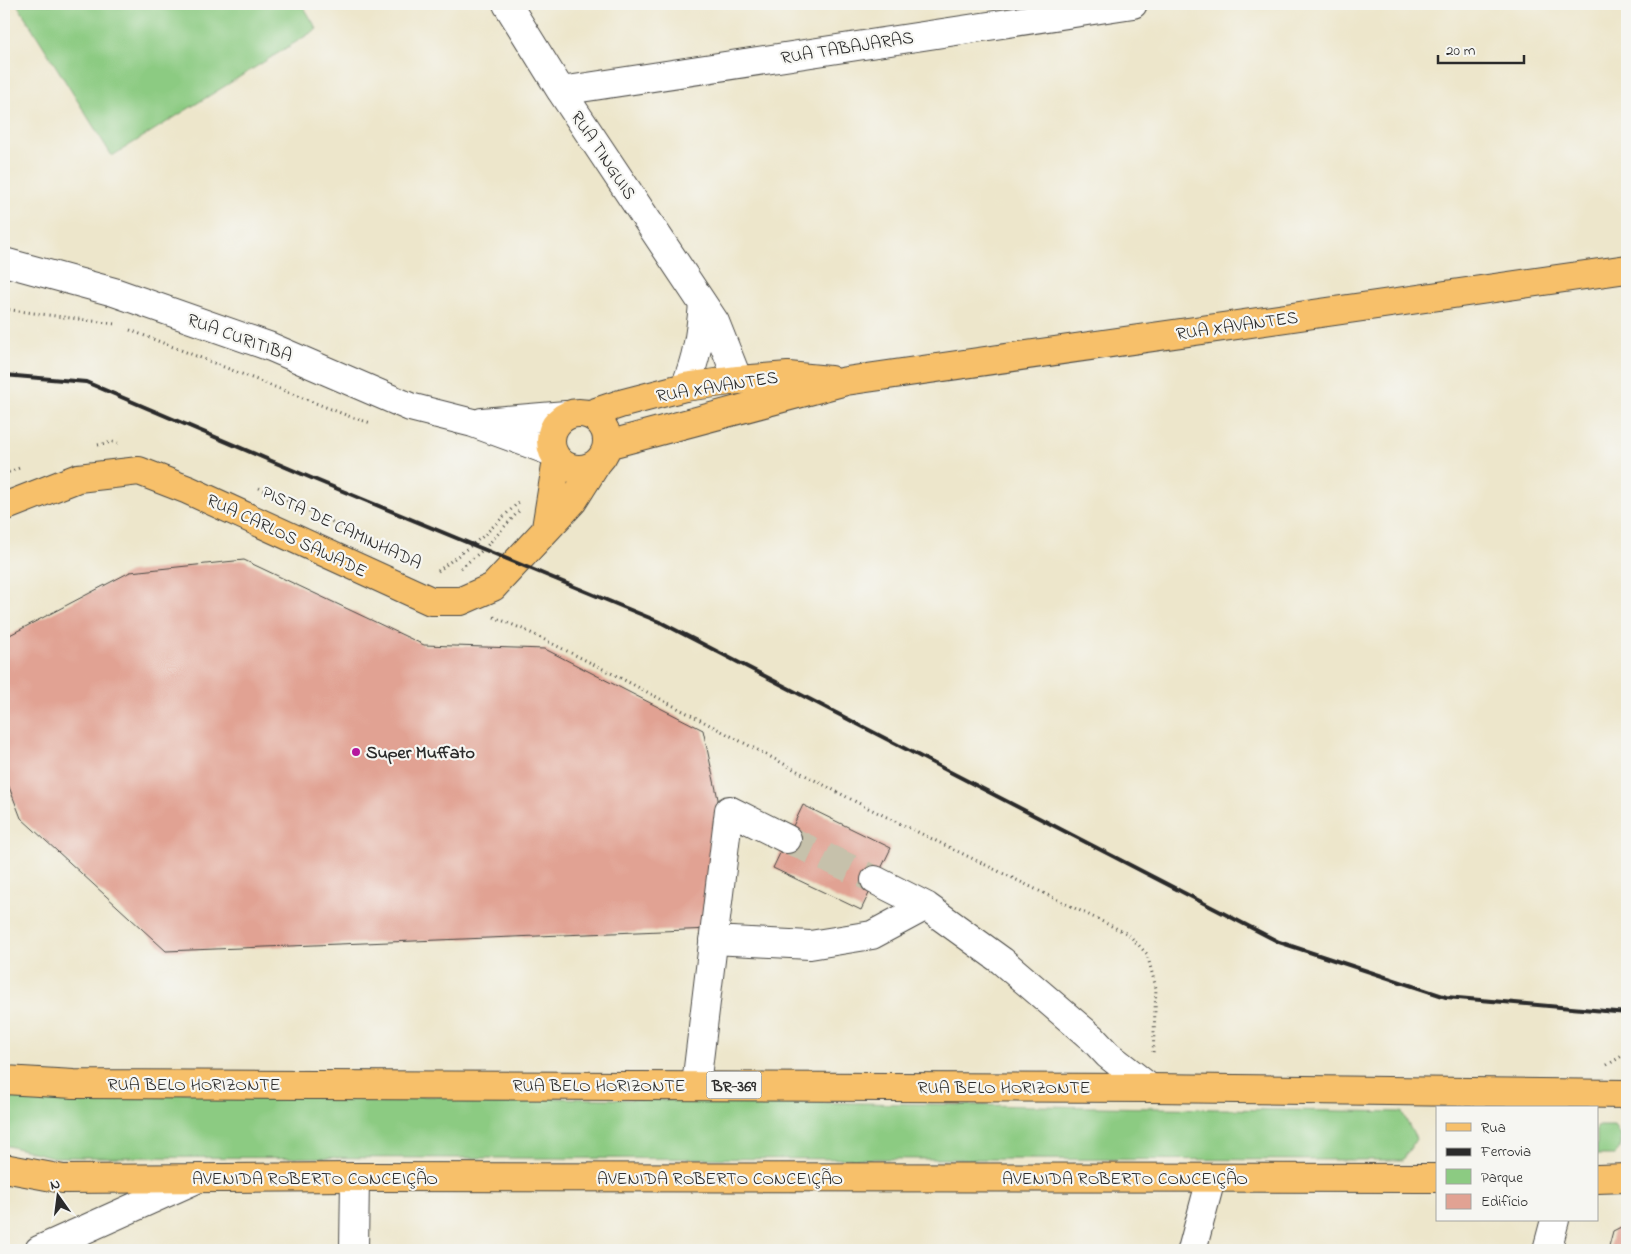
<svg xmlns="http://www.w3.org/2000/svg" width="1631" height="1254" font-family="'Indie Flower',sans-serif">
<rect width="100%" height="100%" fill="#f6f6f2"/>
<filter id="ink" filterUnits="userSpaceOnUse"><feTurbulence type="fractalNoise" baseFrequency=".02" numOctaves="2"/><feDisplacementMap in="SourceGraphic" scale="10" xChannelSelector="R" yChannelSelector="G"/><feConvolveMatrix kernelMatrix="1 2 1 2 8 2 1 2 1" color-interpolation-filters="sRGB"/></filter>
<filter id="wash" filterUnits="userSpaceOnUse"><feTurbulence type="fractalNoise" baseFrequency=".0096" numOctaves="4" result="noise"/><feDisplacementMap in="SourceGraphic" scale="20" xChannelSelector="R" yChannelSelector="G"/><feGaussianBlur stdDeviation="1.12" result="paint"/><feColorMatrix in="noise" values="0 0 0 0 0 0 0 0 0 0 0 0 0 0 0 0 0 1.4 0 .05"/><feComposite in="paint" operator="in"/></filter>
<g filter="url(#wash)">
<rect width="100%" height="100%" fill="#ede6cb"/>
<path fill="#8ccb82" stroke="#5c7b56" d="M17 4H302L317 29 112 156Z
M4 1089 1402 1112 1416 1139 1403 1160 53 1157 4 1145Z
M1597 1126H1614C1622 1137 1625 1145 1614 1155H1597Z"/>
<g id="blocks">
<path fill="#e1a293" d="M244 560 424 645 545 649 703 730 718 799 711 929 166 951 21 818 4 774V638L130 572Z
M803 805 891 848 861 910 773 868Z
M1627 1224V1250H1608L1613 1231Z"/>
</g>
</g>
<g filter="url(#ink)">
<use href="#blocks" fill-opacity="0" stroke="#484743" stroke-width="1"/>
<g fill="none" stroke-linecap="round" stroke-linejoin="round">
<path stroke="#c6c1ab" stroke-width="28" stroke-dasharray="28 14" stroke-linecap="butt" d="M787 839 875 880"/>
<g stroke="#484743" stroke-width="30">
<path id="minor" d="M507 4 561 91 715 322 738 380
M561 91 1133 4
M4 262 114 292 271 347 410 407 473 423 552 452
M685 387C697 357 700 337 703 304
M482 422 566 415
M875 880 926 906 1002 961 1092 1038 1108 1055 1150 1088
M713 940 810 945 872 935 926 906
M696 1085 729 810 787 839
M39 1250 199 1178
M354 1250 355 1177
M1192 1250 1211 1179
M1547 1250 1555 1220"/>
</g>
<g stroke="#484743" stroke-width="30">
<path id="major" d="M551 441a28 28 0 1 1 56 0a28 28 0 1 1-56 0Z
M590 414 620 404 685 387 738 380 788 376 830 380
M607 445 846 381 1627 269
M4 507 78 478 139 471 188 490 431 601H461L493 587 573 501 597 463
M546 528 557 460
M4 1080 74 1084 1150 1088 1627 1094
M4 1168 63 1179 355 1177 1437 1178
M1597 1179 1627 1178"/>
</g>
<path stroke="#484743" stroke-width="3" stroke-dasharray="1 4" stroke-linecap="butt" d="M4 309 115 324
M130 330 351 417 371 423
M98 445 112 442 118 443
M4 474 22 467
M259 488 365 537
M461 568 484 549 519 511
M438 571 482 537 520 501
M494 617 525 630 611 673 862 805 1128 934 1147 954 1156 988 1153 1055
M1607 1065 1627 1053"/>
<use href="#minor" stroke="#fff" stroke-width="28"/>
<use href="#major" stroke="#f7c06b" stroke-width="28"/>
<path stroke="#2b2b2b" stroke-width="4" d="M4 375 86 382 316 480 662 623 1279 942 1446 997 1627 1013"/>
</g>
</g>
<circle fill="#b5179e" stroke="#f6f6f2" stroke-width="2" cx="356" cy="752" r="5"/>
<g text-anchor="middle" stroke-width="4.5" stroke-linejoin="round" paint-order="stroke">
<rect fill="#f6f6f2" stroke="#686867" stroke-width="1" x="706.5" y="1071.5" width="55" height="27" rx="4"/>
<g font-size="16" font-weight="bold" fill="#2b2b2b">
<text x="734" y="1091">BR-369</text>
</g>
<g font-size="18" fill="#2b2b2b" stroke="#f6f6f2">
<text transform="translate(847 47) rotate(-9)" y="6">RUA TABAJARAS</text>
<text transform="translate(604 155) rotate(56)" y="6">RUA TINGUIS</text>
<text transform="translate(1237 325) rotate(-8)" y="6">RUA XAVANTES</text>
<text transform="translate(240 337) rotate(20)" y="6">RUA CURITIBA</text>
<text transform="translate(717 386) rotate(-9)" y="6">RUA XAVANTES</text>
<text transform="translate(342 527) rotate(25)" y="6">PISTA DE CAMINHADA</text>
<text transform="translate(287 535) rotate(25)" y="6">RUA CARLOS SAWADE</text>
<text x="194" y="1090">RUA BELO HORIZONTE</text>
<text x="599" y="1091">RUA BELO HORIZONTE</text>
<text x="1004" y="1093">RUA BELO HORIZONTE</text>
<text x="315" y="1184">AVENIDA ROBERTO CONCEIÇÃO</text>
<text x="720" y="1184">AVENIDA ROBERTO CONCEIÇÃO</text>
<text x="1125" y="1184">AVENIDA ROBERTO CONCEIÇÃO</text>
</g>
<g font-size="18" font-weight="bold" fill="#2b2b2b" stroke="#f6f6f2" text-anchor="start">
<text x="366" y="758">Super Muffato</text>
</g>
</g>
<rect width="1631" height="1254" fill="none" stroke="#f6f6f2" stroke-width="20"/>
<rect x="1436" y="1106" width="162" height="115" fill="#f6f6f2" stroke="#a5a5a2"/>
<rect x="1446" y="1123" width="25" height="8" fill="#f7c06b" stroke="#a5a5a2"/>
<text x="1481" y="1132" font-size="15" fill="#2b2b2b">Rua</text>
<rect x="1446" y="1148" width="25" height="8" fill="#2b2b2b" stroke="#a5a5a2"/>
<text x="1481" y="1156" font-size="15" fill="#2b2b2b">Ferrovia</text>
<rect x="1446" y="1169" width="25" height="15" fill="#8ccb82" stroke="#a5a5a2"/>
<text x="1481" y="1182" font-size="15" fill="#2b2b2b">Parque</text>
<rect x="1446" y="1194" width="25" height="15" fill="#e1a293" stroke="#a5a5a2"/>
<text x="1481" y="1206" font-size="15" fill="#2b2b2b">Edifício</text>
<g transform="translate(58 1196) rotate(346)" stroke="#f6f6f2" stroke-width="4" paint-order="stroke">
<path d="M0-4L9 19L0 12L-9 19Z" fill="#2b2b2b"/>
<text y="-8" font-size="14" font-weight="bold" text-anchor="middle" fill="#2b2b2b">N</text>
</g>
<path d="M1438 55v8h86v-8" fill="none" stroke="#2b2b2b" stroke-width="2.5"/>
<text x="1446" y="55" font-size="15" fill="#2b2b2b" stroke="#f6f6f2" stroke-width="4" paint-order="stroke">20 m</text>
</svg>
